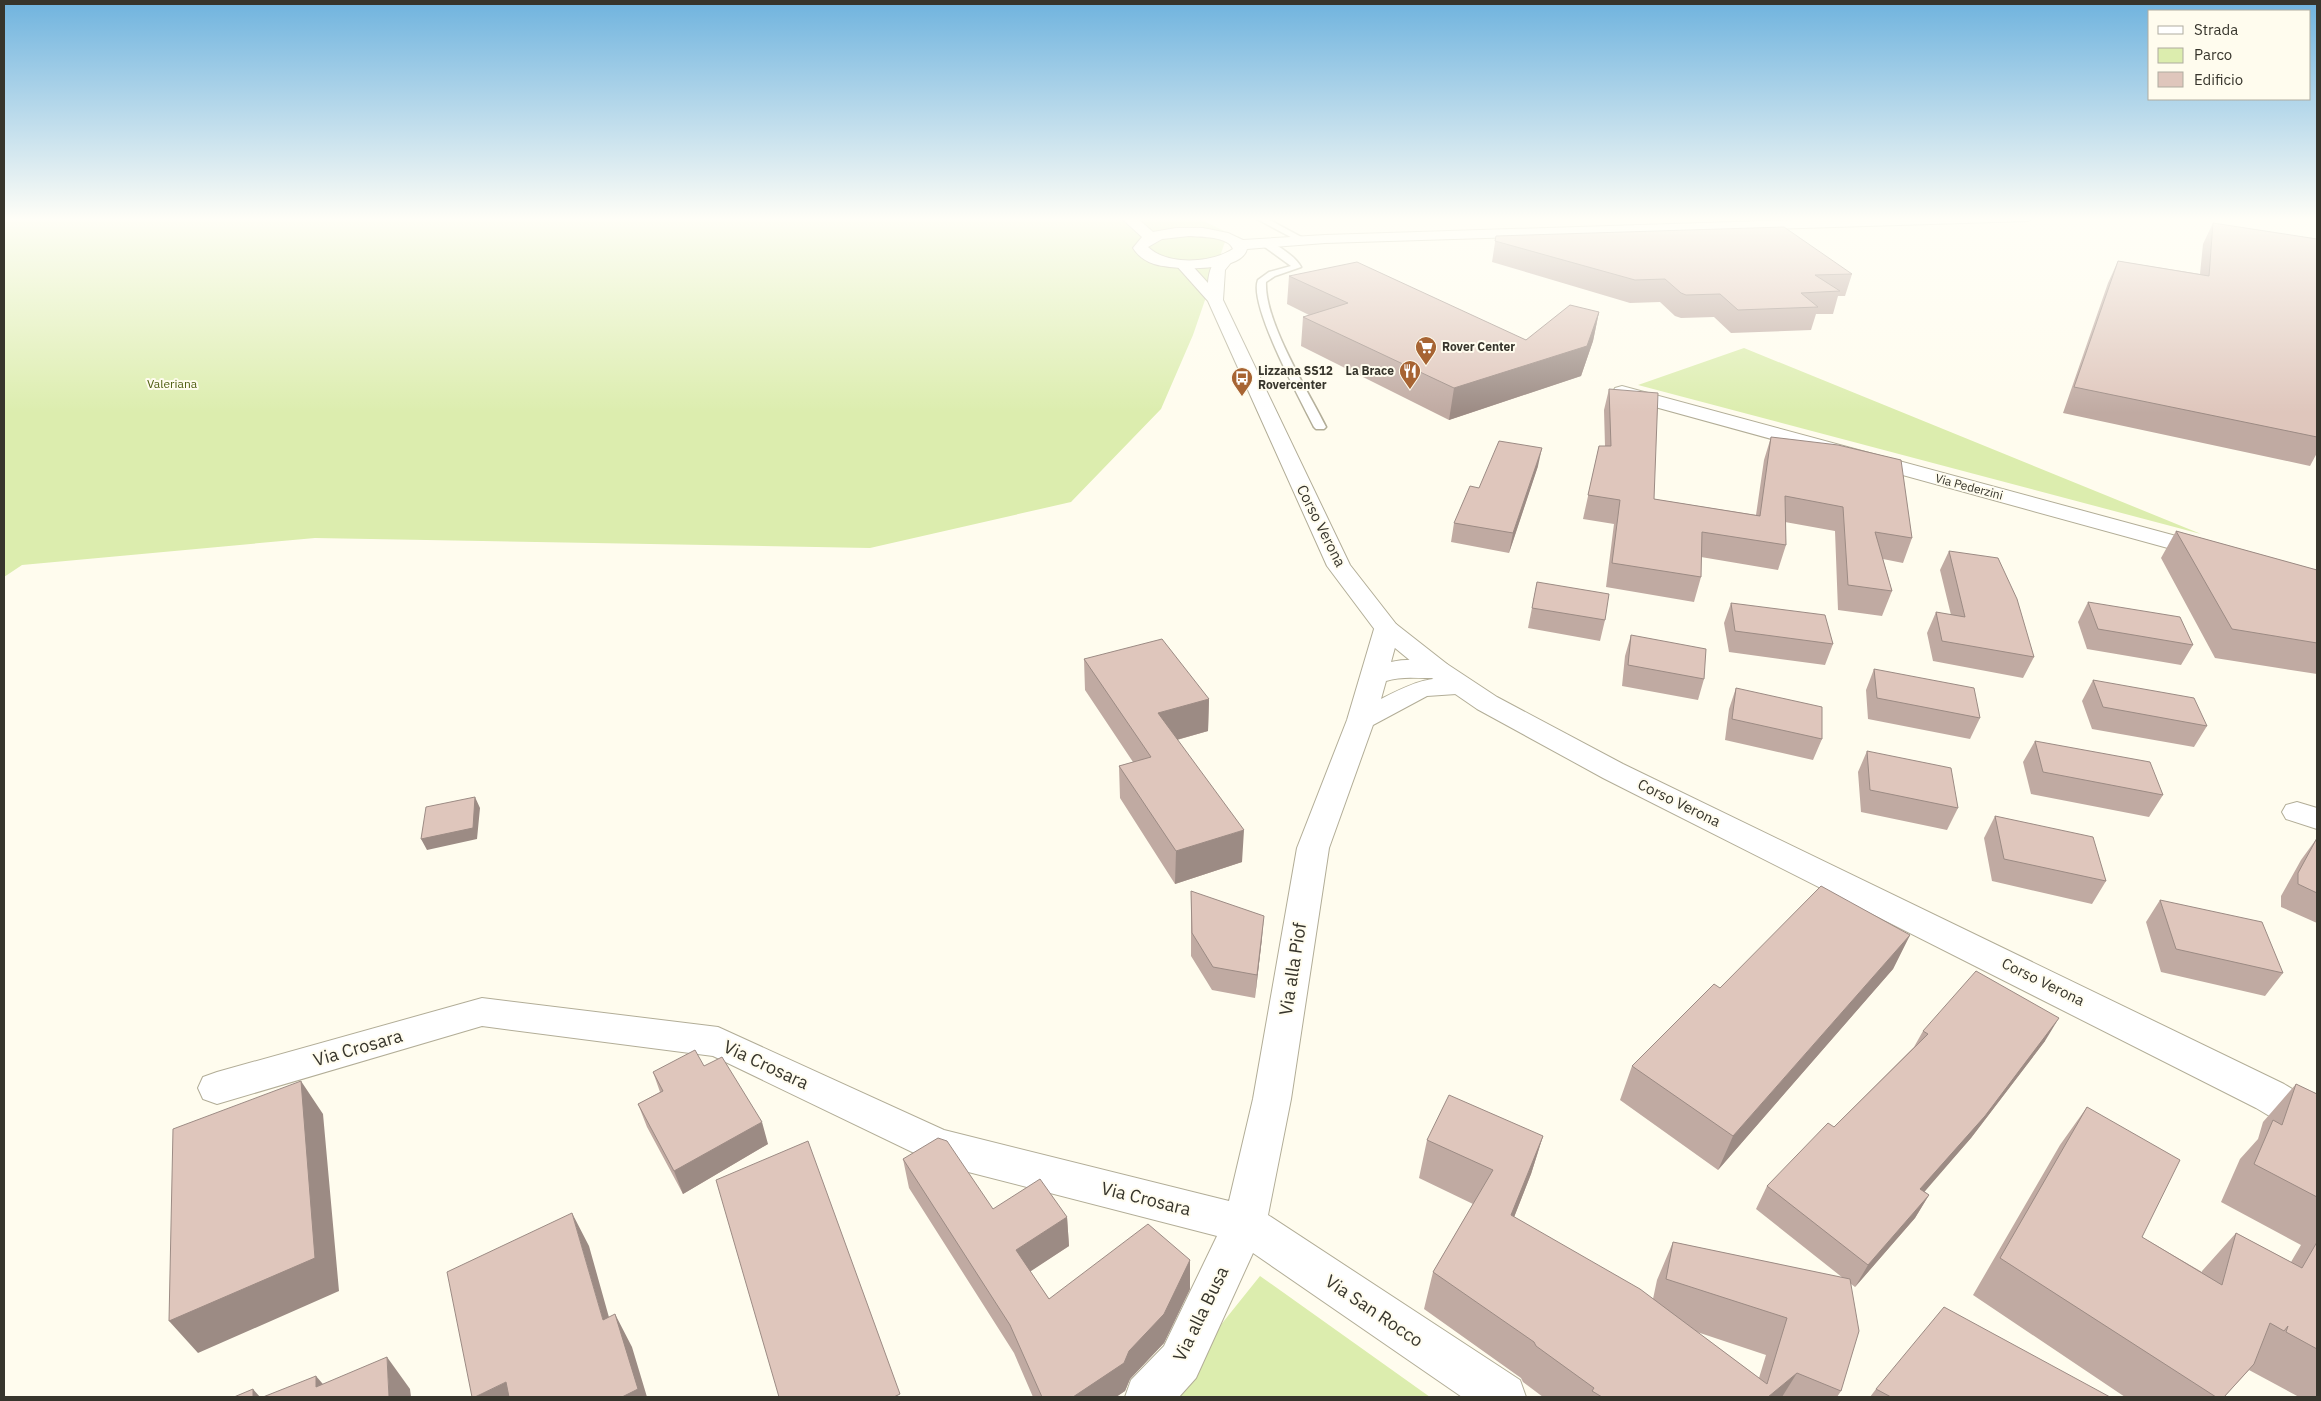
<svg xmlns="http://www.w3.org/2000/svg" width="2321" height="1401" font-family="'IBM Plex Sans',sans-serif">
<rect width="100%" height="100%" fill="#fffcee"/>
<path fill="#dcedae" d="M4 217H1196L1228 233 1193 335 1161 409 1071 502 870 548 315 538 22 565 4 577Z
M1744 348 2201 534 1638 385Z
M1260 1276 1430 1397H1163Z"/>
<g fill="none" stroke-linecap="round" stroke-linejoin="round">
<g stroke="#b2ad97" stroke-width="3">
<path id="lane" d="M1253 217H1264L1307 240 1300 242Z
M1262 241C1273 240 1296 257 1301 267L1275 276 1266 282C1264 321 1308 391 1326 427L1324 429H1316L1314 427C1301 401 1248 304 1258 280L1269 272 1291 266 1262 245Z"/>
</g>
<g stroke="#b2ad97" stroke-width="2">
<path id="street" d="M1622 386 2213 546 2217 551 2213 556 2205 558 2197 556 1615 396 1613 392 1615 388Z
M1387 621 1396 624 1400 629 1391 662C1408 658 1431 660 1447 664L1451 670 1447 676C1426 681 1407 674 1386 681L1381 699C1412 683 1435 672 1471 681L1475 687 1471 693 1427 696 1373 725 1329 848 1291 1099 1268 1215 1520 1380 1526 1397H1462L1253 1253 1196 1378 1179 1397H1125L1131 1380 1164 1346 1217 1236 937 1164 713 1056 482 1026 217 1104 203 1099 198 1088 203 1077 217 1072 482 998 718 1027 944 1130 1229 1201 1253 1099 1297 848 1347 720 1374 629 1378 624Z
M2297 802 2317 808V829L2286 819 2282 812 2286 805Z"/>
</g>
<g stroke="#b2ad97" stroke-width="2">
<path id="secondary" d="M1225 255 1233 260 1225 270 1223 300 1350 565 1396 624 1447 664 1497 697 1623 764 2284 1084 2317 1104V1141L2303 1136 2256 1108 1603 778 1477 709 1429 676 1378 634 1327 566 1208 301 1175 264 1178 261H1188L1208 283C1209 271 1212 259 1225 255Z"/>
</g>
<g stroke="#b2ad97" stroke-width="2">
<path id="primary" d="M1120 217H1136L1153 232 1176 228H1203L1228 233 1243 240 1325 235 1888 217H2035L2028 221 1325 243 1247 249C1241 273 1173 270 1154 264 1145 261 1138 256 1133 248L1142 237ZM1189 236C1201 237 1228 236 1233 249 1211 263 1168 266 1148 247L1162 239Z"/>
</g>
<use href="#lane" fill="#fff" fill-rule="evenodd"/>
<use href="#street" fill="#fff" fill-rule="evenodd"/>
<use href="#secondary" fill="#fff" fill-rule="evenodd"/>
<use href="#primary" fill="#fff" fill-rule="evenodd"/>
</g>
<path fill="#c0aaa2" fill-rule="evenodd" d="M2213 223 2317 239V453L2310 466 2063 413 2108 283 2118 261 2200 274 2203 244Z
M1496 236 1852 274 1845 296H1838L1833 314H1816L1811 330 1731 333 1714 317 1681 318 1675 316 1660 302 1630 303 1492 262Z
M1289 276 1526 340 1599 312 1593 341 1581 376 1449 420 1301 346 1303 317 1309 315 1287 304Z
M1609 389 1654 499 1756 515 1764 460 1771 437 1912 538 1903 563 1883 559 1892 591 1882 616 1838 610 1835 531 1785 522 1786 545 1778 570 1701 557V577L1694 602 1606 587 1614 524 1583 519 1599 446H1605L1604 410Z
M1538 466 1509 553 1451 542 1454 523 1479 488Z
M2176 531 2317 570V674L2215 658 2161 558Z
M1949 551 2034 657 2023 678 1933 661 1927 633 1936 612 1951 615 1940 570Z
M1537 582 1605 620 1600 641 1528 628Z
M2088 602 2193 645 2181 665 2087 649 2078 622Z
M1731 603 1833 644 1825 665 1729 652 1724 623Z
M1631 635 1704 679 1698 700 1622 686 1625 656Z
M1084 659 1209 699 1208 731 1177 740 1242 862 1175 884 1120 798 1119 766 1133 762 1085 690Z
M1874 669 1980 718 1970 739 1868 719 1866 690Z
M2093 680 2207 726 2194 747 2092 729 2082 701Z
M1736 688 1822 739 1813 760 1725 740 1729 709Z
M2035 741 2163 795 2149 817 2031 794 2023 762Z
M1867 751 1958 808 1947 830 1861 812 1858 772Z
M1995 816 2106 881 2092 904 1992 881 1984 838Z
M2317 838V923L2281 907V896L2301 860Z
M1191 891 1262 938 1255 998 1212 990 1191 956Z
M2160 900 2283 973 2265 996 2161 972 2146 922Z
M1910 935 1893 969 1718 1170 1620 1100 1632 1066 1720 988Z
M1923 1031 2045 1041 1971 1138 1924 1191 1929 1195 1915 1218 1855 1287 1851 1284 1841 1391 1837 1397H1543L1523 1382 1521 1378 1424 1309 1433 1272 1473 1204 1419 1178 1427 1140 1543 1136 1531 1174 1514 1217 1653 1299 1657 1280 1673 1242 1843 1278 1756 1209 1767 1186 1834 1127 1914 1047ZM1697 1332 1766 1355 1759 1378Z
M704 1066 768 1144 683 1194 647 1127 638 1104 660 1092 653 1072Z
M2296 1084 2317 1094V1397H2299L2249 1370 2224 1397H2125L1973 1295 2060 1145 2087 1107 2142 1237 2202 1272V1271L2236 1233 2291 1262 2301 1245 2221 1202 2240 1159 2258 1139 2263 1122Z
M903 1159 993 1209 1067 1217 1069 1246 1030 1271 1049 1299 1190 1260V1289L1164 1343 1130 1379 1125 1391 1116 1397H1033L1014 1353 909 1188Z
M1876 1389 2110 1397H1870Z"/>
<path fill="#9c8b84" d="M1599 312 1593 341 1581 376 1449 420 1454 388Z
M1542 448 1538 466 1509 553 1513 533Z
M1209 699 1208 731 1158 745V713Z
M475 797 480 808 477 839 427 850 421 839Z
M1244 830 1242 862 1175 884 1176 851Z
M1264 916 1262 938 1255 998 1257 975Z
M1910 935 1893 969 1718 1170 1733 1136Z
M2059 1018 2045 1041 1971 1138 1907 1212 1920 1189Z
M301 1081 323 1114 339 1291 198 1353 169 1321Z
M762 1122 768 1144 683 1194 674 1171Z
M1543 1136 1531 1174 1500 1253 1511 1215Z
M1929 1195 1915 1218 1855 1287 1868 1265Z
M572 1213 589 1246 619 1353 603 1320Z
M1067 1217 1069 1246 1019 1279 1016 1250Z
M1190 1260V1289L1164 1343 1130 1379 1125 1391 1116 1397H1073L1129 1351Z
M615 1314 632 1347 647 1397H622Z
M387 1357 410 1389 411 1397H389Z
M1797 1373 1782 1397H1768Z
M316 1376 334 1397 316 1387Z
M506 1382 516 1397H475Z
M253 1389 260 1397H253Z"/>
<path fill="#dfc6bc" stroke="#9c8b84" d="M2213 223 2317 239V437L2074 387 2118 261 2209 276Z
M1784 227 1852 274 1815 275 1840 291 1801 293 1818 307 1738 310 1720 294 1686 295 1681 293 1665 279 1635 280 1495 241 1496 236Z
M1357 262 1526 340 1570 305 1599 312 1587 346 1454 388 1303 317 1348 303 1289 276Z
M1609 389 1658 393 1654 499 1760 516 1771 437 1838 445 1901 460 1912 538 1875 532 1892 591 1848 585 1843 507 1785 496 1786 545 1702 532 1701 577 1612 563 1620 500 1588 495 1599 446H1611Z
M1499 441 1542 448 1513 533 1454 523 1470 486 1479 488Z
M2176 531 2317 570V643L2232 629Z
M1949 551 1998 558 2017 599 2034 657 1942 641 1936 612 1965 617Z
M1537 582 1609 594 1605 620 1532 608Z
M2088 602 2180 617 2193 645 2098 629Z
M1731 603 1825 615 1833 644 1735 631Z
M1631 635 1706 649 1704 679 1628 665Z
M1162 639 1209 699 1158 713 1244 830 1176 851 1119 766 1151 757 1084 659Z
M1874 669 1974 688 1980 718 1877 698Z
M2093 680 2194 698 2207 726 2103 707Z
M1736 688 1822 707V739L1732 719Z
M2035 741 2150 762 2163 795 2043 772Z
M1867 751 1951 768 1958 808 1870 790Z
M475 797 473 828 421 839 426 807Z
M1995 816 2093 837 2106 881 2004 859Z
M2317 838V893L2298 884V873Z
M1821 886 1910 935 1733 1136 1632 1066 1714 984 1720 988Z
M1191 891 1264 916 1257 975 1213 967 1192 933Z
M2160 900 2262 922 2283 973 2176 949Z
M1976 971 2059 1018 1985 1116 1920 1189 1929 1195 1868 1265 1767 1186 1828 1123 1834 1127 1928 1034 1923 1031Z
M695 1050 704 1066 722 1057 762 1122 674 1171 638 1104 663 1091 653 1072Z
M301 1081 315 1258 169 1321 173 1129Z
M2296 1084 2317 1094V1197L2254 1164 2273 1120 2282 1125Z
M1449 1095 1543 1136 1511 1215 1640 1289 1767 1384 1787 1318 1666 1279 1673 1242 1850 1279 1859 1331 1841 1391 1797 1373 1768 1397H1602L1592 1391 1594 1388 1536 1346 1534 1342 1433 1272 1493 1170 1427 1140Z
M2087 1107 2180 1160 2142 1237 2222 1285 2236 1233 2302 1268 2317 1242V1349L2286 1332 2288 1326 2284 1331 2270 1323 2254 1364 2224 1397H2216L2000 1258Z
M938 1138 947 1141 993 1209 1040 1179 1067 1217 1016 1250 1049 1299 1148 1224 1190 1260 1164 1314 1129 1351 1124 1363 1073 1397H1042L1010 1325 903 1159Z
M808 1141 900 1394 894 1397H779L716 1180Z
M572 1213 603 1320 615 1314 638 1389 622 1397H509L506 1382 475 1397H472L447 1272Z
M1944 1307 2110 1397H1891L1876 1389Z
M387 1357 389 1397H263L316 1376V1387Z
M253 1389V1397H234Z"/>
<linearGradient id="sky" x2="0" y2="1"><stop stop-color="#6fb3de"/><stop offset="0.53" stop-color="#fffef7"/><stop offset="1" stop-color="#fffef7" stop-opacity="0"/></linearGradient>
<rect width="2321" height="413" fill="url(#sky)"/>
<defs>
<g id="supermarket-pin" transform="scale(1.125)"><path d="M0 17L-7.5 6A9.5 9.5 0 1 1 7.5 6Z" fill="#a76433" stroke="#fffcee"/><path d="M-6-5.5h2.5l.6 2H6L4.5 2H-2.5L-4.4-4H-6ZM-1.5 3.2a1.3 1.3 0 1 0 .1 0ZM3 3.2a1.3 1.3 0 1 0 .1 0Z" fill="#fff"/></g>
<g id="restaurant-pin" transform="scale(1.125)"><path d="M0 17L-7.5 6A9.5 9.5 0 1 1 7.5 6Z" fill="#a76433" stroke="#fffcee"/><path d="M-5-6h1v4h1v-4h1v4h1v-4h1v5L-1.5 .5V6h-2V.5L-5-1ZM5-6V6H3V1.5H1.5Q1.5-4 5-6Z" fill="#fff"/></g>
<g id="bus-pin" transform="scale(1.125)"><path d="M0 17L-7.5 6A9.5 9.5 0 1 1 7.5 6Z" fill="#a76433" stroke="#fffcee"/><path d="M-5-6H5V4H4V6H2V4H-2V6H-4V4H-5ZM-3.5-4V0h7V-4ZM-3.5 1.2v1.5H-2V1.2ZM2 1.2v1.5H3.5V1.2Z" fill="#fff"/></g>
</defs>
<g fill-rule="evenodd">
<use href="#supermarket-pin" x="1426" y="347"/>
<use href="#restaurant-pin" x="1410" y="371"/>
<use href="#bus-pin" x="1242" y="378"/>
</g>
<g text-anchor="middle" stroke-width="4" stroke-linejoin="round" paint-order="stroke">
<g font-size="12" font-weight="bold" fill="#37352c" stroke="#fffcee" text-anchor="start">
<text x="1442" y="351">Rover Center</text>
<text x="1258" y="375">Lizzana SS12<tspan x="1258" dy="14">Rovercenter</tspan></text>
<text x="1394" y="375" text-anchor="end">La Brace</text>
</g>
<g font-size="12" fill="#4e5d10" stroke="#fffcee">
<text x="172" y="388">Valeriana</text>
</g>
<g font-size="12" fill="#37352c" stroke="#fffcee">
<text transform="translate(1969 487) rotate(15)" y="4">Via Pederzini</text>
</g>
<g font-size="15" fill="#37352c" stroke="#fffcee">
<text transform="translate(1321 526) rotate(63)" y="5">Corso Verona</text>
<text transform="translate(1679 803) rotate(26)" y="5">Corso Verona</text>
<text transform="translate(2043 982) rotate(26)" y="5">Corso Verona</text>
</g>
<g font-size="18" fill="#37352c" stroke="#fffcee">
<text transform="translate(1293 969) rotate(-81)" y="6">Via alla Piof</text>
<text transform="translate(358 1048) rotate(-16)" y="6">Via Crosara</text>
<text transform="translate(766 1065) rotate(25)" y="6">Via Crosara</text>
<text transform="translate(1146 1199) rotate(14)" y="6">Via Crosara</text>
<text transform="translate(1374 1311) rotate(34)" y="6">Via San Rocco</text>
<text transform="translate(1201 1314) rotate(-64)" y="6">Via alla Busa</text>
</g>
</g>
<rect width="2321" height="1401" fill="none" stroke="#37352c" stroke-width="10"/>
<rect x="2148" y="10" width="162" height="90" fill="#fffcee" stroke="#afaca0"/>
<rect x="2158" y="26" width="25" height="8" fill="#ffffff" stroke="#afaca0"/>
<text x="2194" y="35" font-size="15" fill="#37352c">Strada</text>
<rect x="2158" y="48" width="25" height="15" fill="#dcedae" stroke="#afaca0"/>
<text x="2194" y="60" font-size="15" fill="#37352c">Parco</text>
<rect x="2158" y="72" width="25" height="15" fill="#dfc6bc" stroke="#afaca0"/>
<text x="2194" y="85" font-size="15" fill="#37352c">Edificio</text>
</svg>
